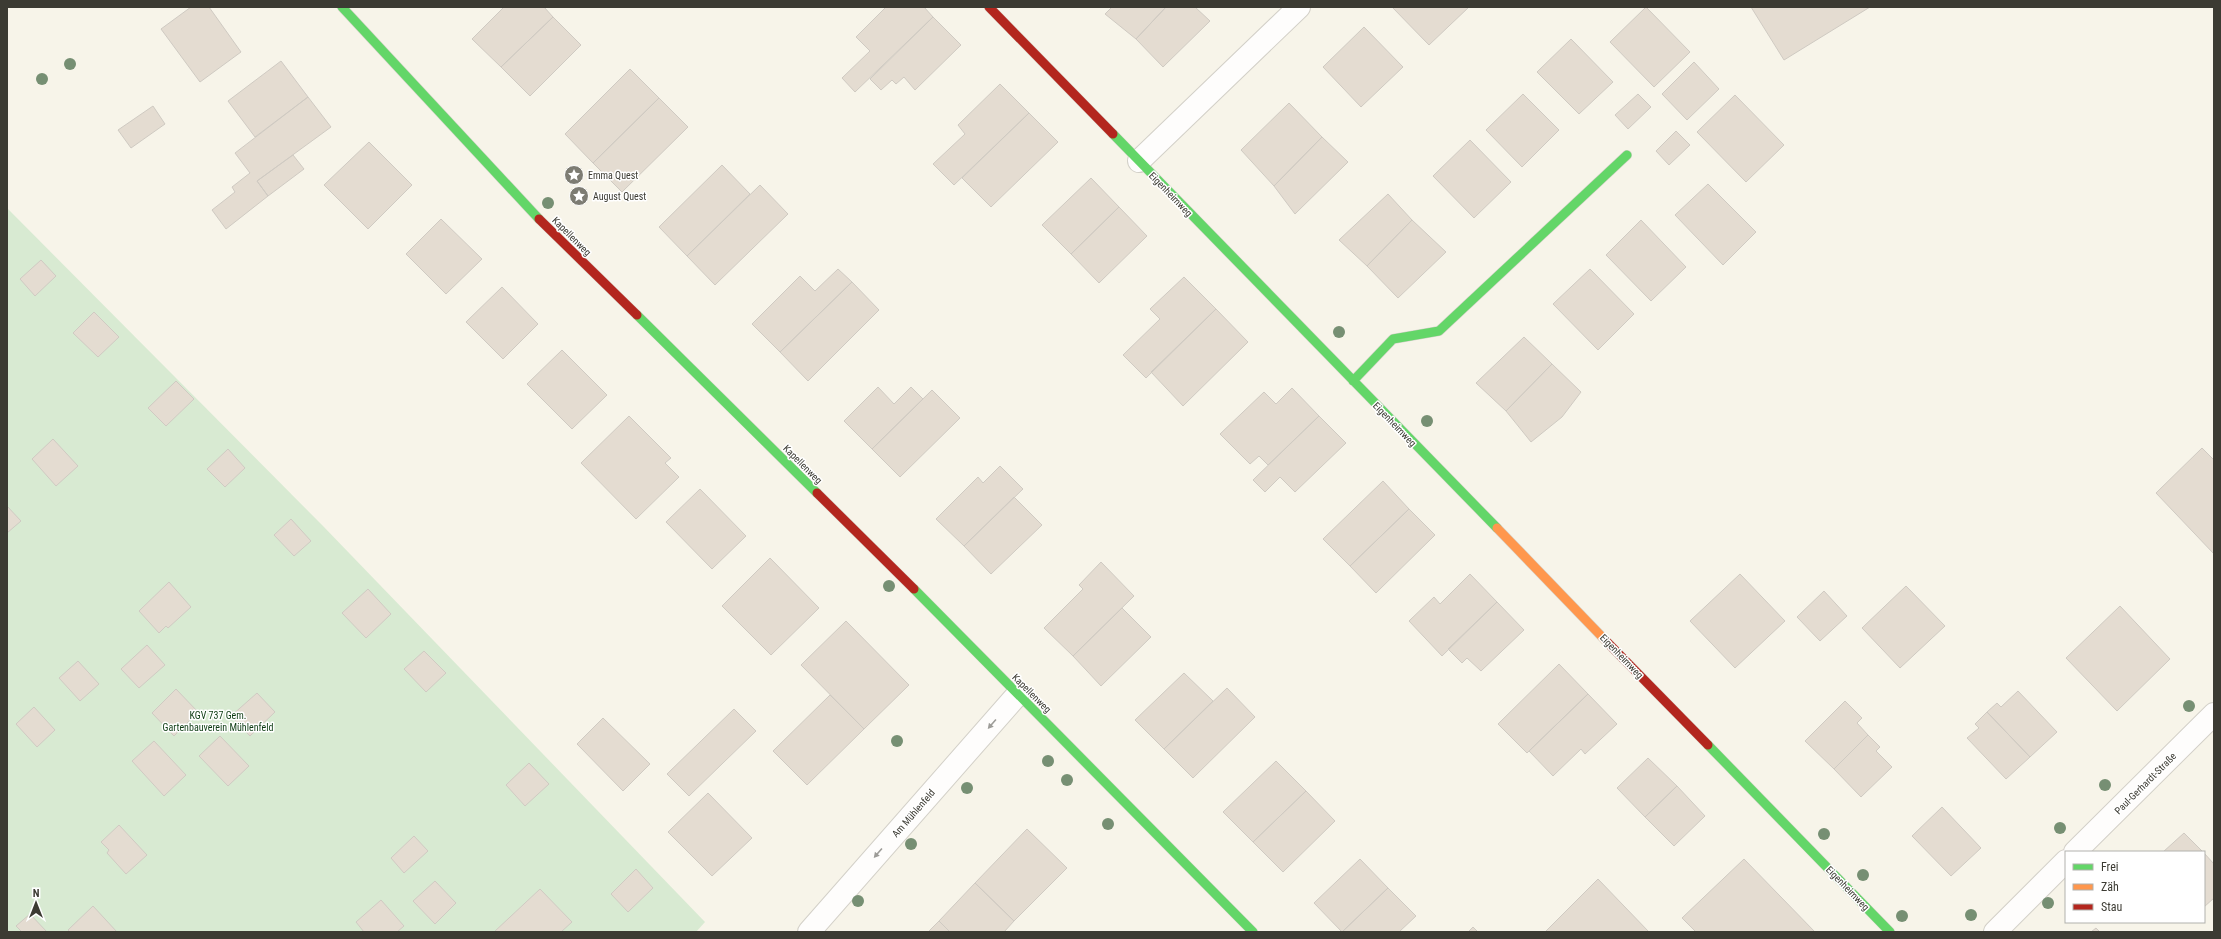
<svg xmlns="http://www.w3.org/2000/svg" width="2221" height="939" font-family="'Roboto Condensed',sans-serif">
<rect width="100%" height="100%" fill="#f7f4e9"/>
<path fill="#d8ead2" d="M7 208 323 526 705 922 696 932H7Z"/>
<path fill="#e4dcd1" stroke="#cfcac2" d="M191 7H209L241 52 200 82 161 29Z
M504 7H544L553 17 501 67 472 39Z
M886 7H924L933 17 855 92 842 78 870 51 856 37Z
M1112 7H1166L1136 39 1105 14Z
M1166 7H1195L1210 21 1163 67 1136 39Z
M1392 7H1469L1429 45Z
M1646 7 1690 52 1654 87 1610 42Z
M1751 7H1870L1784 60Z
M553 17 581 45 530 96 501 67Z
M933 17 961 45 915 90 904 77 896 84 892 80 881 90 870 79Z
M1364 27 1403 67 1361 107 1323 67Z
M1571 39 1613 82 1579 114 1537 72Z
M281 61 308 97 255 137 228 101Z
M1694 62 1719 89 1687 120 1662 94Z
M630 69 659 98 593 163 565 134Z
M1000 84 1029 113 954 185 933 164 965 134 958 125Z
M1523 94 1559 130 1522 167 1486 130Z
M1638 94 1651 107 1628 129 1615 115Z
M1735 95 1784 145 1746 182 1697 132Z
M308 97 331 127 257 181 268 196 226 229 212 210 235 192 232 187 250 173 235 153Z
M659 98 688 127 622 192 593 163Z
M1289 103 1322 137 1274 186 1241 150Z
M153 106 165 124 131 148 118 130Z
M1029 113 1058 142 991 207 962 178Z
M1676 131 1690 145 1669 165 1656 151Z
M1322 137 1348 162 1295 214 1274 186Z
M1470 140 1511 182 1474 218 1433 176Z
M369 142 412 185 368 229 324 185Z
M293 155 304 169 268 196 257 181Z
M722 165 750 194 687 256 659 227Z
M1091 178 1119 207 1071 254 1042 225Z
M1708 184 1756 232 1723 265 1675 215Z
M760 185 788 214 715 285 687 256Z
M1388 194 1412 220 1367 266 1339 240Z
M1119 207 1147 236 1099 283 1071 254Z
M441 219 482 259 446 294 406 254Z
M1412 220 1446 252 1398 298 1367 266Z
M1641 220 1686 267 1651 301 1606 255Z
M41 260 56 276 35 296 20 279Z
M838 269 852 282 780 352 752 324 800 276 815 291Z
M1590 269 1634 314 1598 350 1553 304Z
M1184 277 1216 309 1146 378 1123 355 1160 319 1150 309Z
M852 282 879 310 808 381 780 352Z
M502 287 538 324 503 359 466 322Z
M1216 309 1248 342 1183 406 1151 372Z
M94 312 119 337 98 357 73 333Z
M1524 337 1552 364 1506 411 1476 383Z
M562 350 607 395 572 429 527 384Z
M1552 364 1581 392 1562 417 1531 442 1506 411Z
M176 381 194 399 166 426 148 408Z
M878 387 894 404 911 387 923 399 872 449 844 421Z
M1292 388 1319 416 1268 465 1259 456 1250 464 1220 434 1264 392 1276 404Z
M932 390 960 418 900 477 872 449Z
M629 416 671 458 665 463 679 477 636 519 581 463Z
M1319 416 1346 443 1295 492 1280 477 1265 492 1253 480Z
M53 439 78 466 56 486 32 459Z
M2202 448 2214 460V554L2156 493Z
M228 449 245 468 225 487 207 469Z
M1000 466 1023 489 964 546 936 519 978 477 983 483Z
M1383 481 1409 509 1350 566 1323 539Z
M700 489 746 536 712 569 666 522Z
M1014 497 1042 525 991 574 964 546Z
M7 506 21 521 7 533Z
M1409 509 1435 535 1376 593 1350 566Z
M291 519 311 541 294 556 274 535Z
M770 558 819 608 771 655 722 606Z
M1101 562 1134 596 1073 656 1044 628 1083 589 1079 585Z
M1470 574 1497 602 1442 656 1409 621 1434 597 1440 604Z
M1740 574 1785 621 1735 668 1690 621Z
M169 582 191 607 168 628 166 626 159 633 139 611Z
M1906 586 1945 626 1900 668 1862 628Z
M368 589 391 614 366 638 342 613Z
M1824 591 1847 616 1820 641 1797 617Z
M1497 602 1524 630 1481 671 1467 658 1462 663 1448 649Z
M2120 606 2170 659 2117 711 2066 658Z
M1122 608 1151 637 1101 686 1073 656Z
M846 621 909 685 864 729 801 665Z
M147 645 165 665 139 688 121 669Z
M424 651 446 673 426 692 404 669Z
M78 661 99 684 80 701 59 678Z
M1559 664 1588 694 1527 753 1498 724Z
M1184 673 1213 701 1164 749 1135 720Z
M1227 688 1255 717 1193 778 1164 749Z
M176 689 198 712 174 736 152 713Z
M2018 691 2057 732 2030 757 1987 712 1997 703 2001 707Z
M257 693 275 712 250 736 231 716Z
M1588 694 1617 724 1585 754 1581 749 1553 776 1529 751Z
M830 695 864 729 807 785 773 751Z
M1845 701 1862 718 1857 723 1868 735 1834 769 1805 741Z
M34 707 55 730 37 747 16 724Z
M734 709 756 731 689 796 667 774Z
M1987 712 2030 757 2006 779 1967 738 1979 728 1975 724Z
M603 718 650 764 623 791 577 744Z
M1868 735 1880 747 1876 751 1892 767 1861 797 1834 769Z
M220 736 249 766 228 786 199 756Z
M154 741 186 775 164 796 132 761Z
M1648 758 1677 786 1645 817 1617 788Z
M1276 761 1306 791 1253 842 1223 812Z
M529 763 549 784 525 806 506 785Z
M1677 786 1705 816 1674 846 1645 817Z
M1306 791 1335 821 1283 872 1253 842Z
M708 793 752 838 712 876 668 832Z
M1942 807 1981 848 1951 876 1912 836Z
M119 825 147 855 126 874 107 853 109 850 101 842Z
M1027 829 1067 868 1014 921 975 883Z
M2184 833 2203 852H2163Z
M414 836 428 851 404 873 391 858Z
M2204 853 2214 864V898L2204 907Z
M1360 859 1388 888 1342 932 1314 903Z
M1744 859 1815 932H1696L1682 918Z
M636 869 653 888 628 912 611 894Z
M1598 879 1649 932H1545Z
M435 881 456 903 435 924 413 901Z
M975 883 1014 921 1004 932H950L939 921Z
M1388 888 1416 916 1399 932H1342Z
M540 889 572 922 561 932H494Z
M381 900 404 926 397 932H364L356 922Z
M93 906 117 932H70L68 930Z
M30 914 47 932H22L16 926Z
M939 921 950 932H928Z
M1473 927 1478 932H1468Z
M2096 928 2100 932H2091Z"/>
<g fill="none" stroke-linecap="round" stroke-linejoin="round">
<g stroke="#d3d0c8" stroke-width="24">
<path id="street" d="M1139 161 1299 7
M2075 852 2214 714
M809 932 1018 694
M1995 932 2066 861"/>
</g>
<g stroke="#d3d0c8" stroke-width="10">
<path id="fast" d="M342 7 539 219
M1113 134 1497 528
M637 315 817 493
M1353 381 1393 339 1439 331 1627 155
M914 589 1253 932
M1708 745 1890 932"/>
</g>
<g stroke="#d3d0c8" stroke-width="10">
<path id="slow" d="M1497 528 1607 642"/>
</g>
<g stroke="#d3d0c8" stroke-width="10">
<path id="jam" d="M989 7 1113 134
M539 219 637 315
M817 493 914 589
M1607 642 1708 745"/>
</g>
<use href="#street" stroke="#fefdfc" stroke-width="22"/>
<use href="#fast" stroke="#63d668" stroke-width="9"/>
<use href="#slow" stroke="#ff974d" stroke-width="9"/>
<use href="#jam" stroke="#b3261e" stroke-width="9"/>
</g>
<g fill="#768f73">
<circle cx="70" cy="64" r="6"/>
<circle cx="42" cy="79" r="6"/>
<circle cx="548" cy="203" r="6"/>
<circle cx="1339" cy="332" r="6"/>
<circle cx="1427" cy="421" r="6"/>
<circle cx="889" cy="586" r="6"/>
<circle cx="2189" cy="706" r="6"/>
<circle cx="897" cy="741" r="6"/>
<circle cx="1048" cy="761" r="6"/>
<circle cx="1067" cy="780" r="6"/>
<circle cx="2105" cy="785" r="6"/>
<circle cx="967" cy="788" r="6"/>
<circle cx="1108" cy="824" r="6"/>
<circle cx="2060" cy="828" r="6"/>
<circle cx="1824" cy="834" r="6"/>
<circle cx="911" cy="844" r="6"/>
<circle cx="1863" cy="875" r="6"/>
<circle cx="858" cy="901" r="6"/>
<circle cx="2048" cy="903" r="6"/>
<circle cx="1971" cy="915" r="6"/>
<circle cx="1902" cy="916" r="6"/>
</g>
<defs><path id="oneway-solid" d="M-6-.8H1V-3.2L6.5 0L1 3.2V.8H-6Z"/></defs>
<g fill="#9d9c98">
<use href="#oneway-solid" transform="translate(992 724) rotate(131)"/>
<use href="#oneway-solid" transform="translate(878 853) rotate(131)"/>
</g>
<defs>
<g id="sight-disc" transform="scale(1)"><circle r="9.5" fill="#7d7c73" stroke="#fff"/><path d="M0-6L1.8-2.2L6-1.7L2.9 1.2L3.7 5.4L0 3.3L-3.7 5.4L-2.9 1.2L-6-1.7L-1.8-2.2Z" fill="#fff"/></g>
</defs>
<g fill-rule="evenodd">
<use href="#sight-disc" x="574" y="175"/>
<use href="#sight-disc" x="579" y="196"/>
</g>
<g text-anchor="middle" stroke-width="3" stroke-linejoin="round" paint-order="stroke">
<g font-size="10" fill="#3c3b33" stroke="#fff" text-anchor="start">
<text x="588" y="179">Emma Quest</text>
<text x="593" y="200">August Quest</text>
</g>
<g font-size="10" fill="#3c3b33" stroke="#fff">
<text transform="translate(1171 194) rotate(46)" y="4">Eigenheimweg</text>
<text transform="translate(572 236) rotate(45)" y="4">Kapellenweg</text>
<text transform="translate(1395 424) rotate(46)" y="4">Eigenheimweg</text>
<text transform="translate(803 464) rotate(45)" y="4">Kapellenweg</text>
<text transform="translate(1622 656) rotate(46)" y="4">Eigenheimweg</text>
<text transform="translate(1032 693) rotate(45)" y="4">Kapellenweg</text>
<text transform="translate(2145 783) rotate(-45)" y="4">Paul-Gerhardt-Straße</text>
<text transform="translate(913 813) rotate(-49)" y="4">Am Mühlenfeld</text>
<text transform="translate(1848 888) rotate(46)" y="4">Eigenheimweg</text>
</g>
<g font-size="10" fill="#0d3c13" stroke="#fff">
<text x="218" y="719">KGV 737 Gem.<tspan x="218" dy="12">Gartenbauverein Mühlenfeld</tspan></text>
</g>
</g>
<rect width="2221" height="939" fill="none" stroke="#3c3b33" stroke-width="16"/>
<rect x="2065" y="851" width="140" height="72" fill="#ffffff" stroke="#b1b1ad"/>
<rect x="2073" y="864" width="20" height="6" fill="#63d668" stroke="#b1b1ad"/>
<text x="2101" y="871" font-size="12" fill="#3c3b33">Frei</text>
<rect x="2073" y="884" width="20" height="6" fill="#ff974d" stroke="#b1b1ad"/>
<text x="2101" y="891" font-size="12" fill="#3c3b33">Zäh</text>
<rect x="2073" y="904" width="20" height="6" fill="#b3261e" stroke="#b1b1ad"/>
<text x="2101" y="911" font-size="12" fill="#3c3b33">Stau</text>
<g transform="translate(36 903)" stroke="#ffffff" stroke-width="3" paint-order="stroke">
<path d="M0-3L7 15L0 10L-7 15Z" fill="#3c3b33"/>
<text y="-6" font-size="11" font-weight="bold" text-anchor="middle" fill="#3c3b33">N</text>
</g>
</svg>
